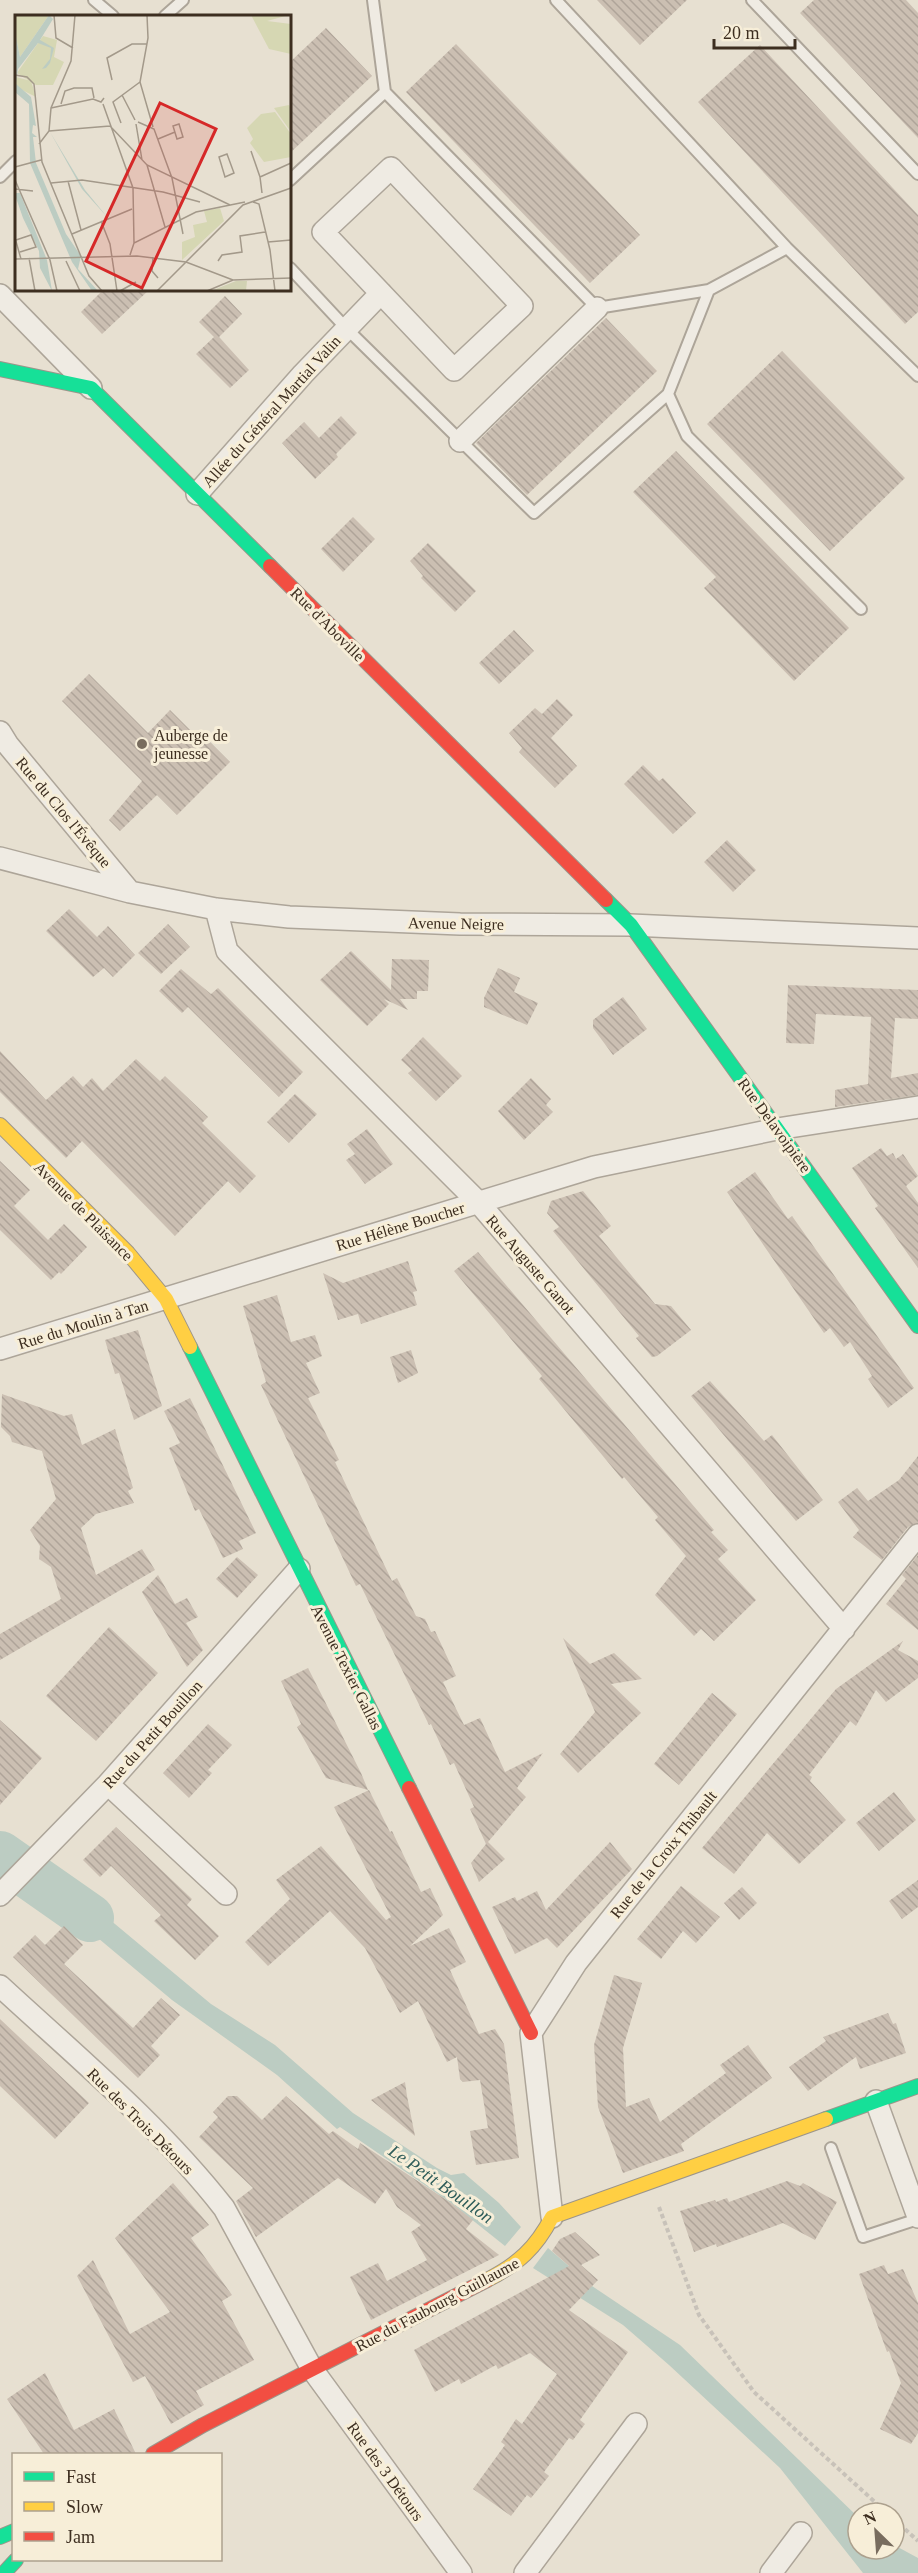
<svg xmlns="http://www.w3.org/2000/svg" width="918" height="2573" font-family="Georgia,serif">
<defs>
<pattern id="building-back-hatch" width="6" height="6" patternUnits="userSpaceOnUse" patternTransform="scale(1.5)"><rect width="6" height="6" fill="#cbbfb2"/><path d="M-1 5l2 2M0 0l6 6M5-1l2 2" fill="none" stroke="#afa499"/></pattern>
</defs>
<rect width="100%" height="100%" fill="#e7e0d1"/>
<path fill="#bcccc2" d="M0 1841 16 1852 20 1848 24 1853 1 1877Z
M47 1870 51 1871 48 1874 85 1899 211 2004 275 2045 353 2113 437 2168 451 2175 464 2173 499 2203 521 2227 505 2246 451 2203 340 2127 337 2129 277 2075 172 2000 86 1928 31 1894 29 1896 26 1893Z
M548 2248 592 2286 680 2345 858 2517V2549H894V2545L918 2558V2573H863L780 2468 669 2365 623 2325 533 2268Z"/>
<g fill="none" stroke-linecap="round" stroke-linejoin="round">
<path stroke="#bcccc2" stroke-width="48" d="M0 1855 90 1918"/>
</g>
<path fill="url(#building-back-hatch)" d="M597 0H687L640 45Z
M814 0H906L918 13V138L800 13Z
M326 28 372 76 290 153V62Z
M456 44 640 235 590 283 406 92Z
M760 45 918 215V312L905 324 698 102Z
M103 290H149L102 334 81 312Z
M225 296 242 314 219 337 249 370 230 388 196 354 214 337 199 322Z
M606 318 657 371 527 495 476 443Z
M782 351 905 478 830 551 707 424Z
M341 416 357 433 336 454 338 457 315 479 282 443 304 422 319 438Z
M676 451 849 628 794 681 704 588 716 577 633 492Z
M353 517 375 539 343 572 321 549Z
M428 543 476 591 455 612 421 578 423 576 410 561Z
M514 630 534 651 499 684 479 663Z
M89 674 148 733 170 710 198 738 202 734 230 762 177 815 157 795 120 831 109 820 142 781 62 701Z
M557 699 573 715 551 738 577 766 555 788 519 752 522 748 509 733 535 708 542 714Z
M643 765 659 781 663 778 696 813 673 834 624 784Z
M727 840 756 870 733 892 704 862Z
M69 909 97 937 108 926 135 955 113 977 104 968 93 977 46 931Z
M168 924 190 947 161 974 138 953Z
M351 951 391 990 392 959 429 960 428 991H417V999H400L408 1010 384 999 389 1004 367 1026 320 980Z
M498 968 520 978 514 992 538 1003 527 1025 484 1007V998Z
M181 969 211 994 218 988 303 1072 279 1097 188 1007 182 1013 159 991Z
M788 985 918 990V1019L895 1018 891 1078 918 1073V1095L835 1107V1090L868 1084 871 1017 816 1014 814 1044 786 1043Z
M623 997 647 1029 613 1055 593 1028V1020Z
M423 1037 462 1076 436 1101 408 1073 412 1070 401 1060Z
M0 1051 46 1100 73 1076 83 1087 92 1078 103 1091 136 1059 160 1081 165 1076 208 1117 202 1123 256 1176 240 1193 228 1181 175 1236 82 1141 66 1158 0 1092Z
M531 1078 551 1099 546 1105 553 1112 524 1140 498 1111Z
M295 1094 317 1114 289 1143 267 1122Z
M367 1129 393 1164 365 1184 346 1160 355 1154 347 1144Z
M881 1148 887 1156 893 1153 896 1159 903 1154 918 1176 906 1186 918 1203V1268L875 1208 878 1206 852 1168Z
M0 1161 30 1190 14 1206 48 1240 64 1224 87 1247 61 1274 59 1272 51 1280 0 1230Z
M755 1172 788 1219 792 1216 914 1388 888 1408 868 1379 872 1376 850 1342 844 1347 830 1328 824 1333 727 1192Z
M583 1191 611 1226 599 1236 655 1304 671 1306 691 1330 657 1356 652 1357 636 1338 639 1336 553 1231 559 1227 547 1213 551 1201Z
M478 1252 714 1530 711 1532 728 1550 718 1559 756 1600 714 1641 701 1629 694 1636 655 1595 686 1556 655 1520 658 1517 624 1477 622 1479 539 1379 542 1376 454 1271Z
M408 1261 417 1291 413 1292 417 1305 361 1324 358 1314 338 1320 323 1273 343 1283Z
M277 1295 291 1342 315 1335 322 1356 306 1363 320 1393 308 1398 339 1460 335 1462 392 1581 397 1578 416 1616 425 1619 431 1632 435 1631 456 1676 443 1682 464 1725 480 1718 505 1772 543 1753 517 1788 526 1797 488 1842 505 1859 479 1882 471 1863 486 1844 470 1809 474 1807 454 1763 450 1765 431 1724 429 1725 360 1584 356 1586 261 1385 266 1382 243 1306Z
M138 1330 162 1406 134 1420 119 1373 115 1374 105 1340Z
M411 1350 418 1373 398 1383 390 1357Z
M710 1381 764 1441 772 1435 823 1500 796 1521 691 1396Z
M2 1394 64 1416 72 1414 82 1445 115 1429 133 1488 128 1491 134 1503 96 1514 81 1528 96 1575 142 1549 155 1570 0 1660V1634L61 1599 51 1567 39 1559 40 1546 30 1530 56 1499 42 1451 12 1442 10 1436 1 1427Z
M190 1398 256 1533 239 1541 243 1549 223 1558 199 1509 195 1511 169 1448 180 1443 164 1411Z
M918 1456V1523L908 1527 882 1560 853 1537 859 1530 838 1502 857 1488 868 1501 899 1480Z
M918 1555V1630L886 1604 906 1579 902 1575Z
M237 1557 258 1575 237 1598 216 1579Z
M158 1575 175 1604 187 1598 198 1617 186 1623 203 1650 187 1667 142 1592Z
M109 1627 158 1673 96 1741 46 1696Z
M563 1638 590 1664 614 1653 642 1679 611 1684 641 1713 578 1773 560 1754 595 1712Z
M903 1641 898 1650 918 1661V1678L886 1702 876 1690 856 1726 850 1721 809 1775 812 1777 810 1781 846 1820 799 1864 767 1833 734 1874 702 1848 836 1689Z
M308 1668 361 1773 368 1790 326 1778 297 1727 301 1724 281 1681Z
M712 1693 737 1714 679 1785 654 1764Z
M0 1720 42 1758 0 1805Z
M208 1724 232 1745 208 1770 212 1773 189 1798 163 1773Z
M369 1790 390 1832 392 1831 421 1892 430 1888 443 1915 410 1946 449 1928 466 1962 450 1970 479 2034 495 2029 504 2044 519 2158 476 2165 470 2131 488 2128 480 2080 463 2082 460 2079 457 2057 447 2062 418 2001 400 2013 365 1948 330 1911 268 1966 245 1942 290 1899 276 1880 321 1846 386 1920 391 1917 334 1807Z
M894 1792 916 1820 879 1851 856 1823Z
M116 1827 192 1899 187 1905 219 1936 195 1960 154 1921 161 1915 111 1866 100 1877 83 1860Z
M610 1842 632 1869 557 1948 547 1938 515 1954 492 1907 515 1897 517 1901 537 1891 546 1910Z
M918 1880V1907L902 1919 889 1901Z
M681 1886 720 1917 696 1943 683 1931 661 1959 637 1939Z
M742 1887 757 1903 739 1920 724 1903Z
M64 1926 83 1945 64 1964 133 2028 161 1998 180 2015 151 2046 160 2055 138 2078 13 1957 35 1935 45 1945Z
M614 1975 642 1983 623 2048 626 2107 649 2098 660 2122 726 2073 720 2065 748 2045 772 2078 681 2144 684 2151 623 2173 598 2107 594 2045Z
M888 2013 893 2024 896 2023 906 2053 860 2069 856 2057 808 2091 789 2067 826 2041 823 2037Z
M0 2019 89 2103 55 2139 0 2086Z
M405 2082 407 2096 415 2136 371 2100Z
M228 2096H237L262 2120 286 2096 329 2134 333 2131 358 2149 360 2143 451 2203 473 2220 466 2229 499 2255 371 2320 350 2277 378 2263 387 2281 427 2260 411 2232 421 2225 397 2207 386 2189 375 2204 338 2178 256 2237 236 2201 253 2188 199 2137 218 2117 213 2112Z
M787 2181 800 2186 803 2183 837 2202 815 2240 783 2223 717 2247 716 2244 694 2252 680 2211 715 2200 716 2202 727 2198 729 2202Z
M173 2183 209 2225 191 2238 232 2295 222 2301 254 2360 196 2391 204 2405 171 2424 145 2376 133 2382 77 2276 93 2260 130 2334 170 2312 115 2238Z
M575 2232 600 2255 581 2265 598 2280 569 2310 628 2352 580 2420 585 2424 573 2440 569 2438 544 2472 549 2476 531 2498 527 2495 511 2516 473 2489 505 2445 501 2442 516 2419 522 2424 557 2374 530 2353 498 2369 496 2365 461 2384 459 2379 435 2392 414 2350 569 2266 552 2251 560 2239Z
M884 2265 888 2274 903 2269 918 2303V2433L911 2444 880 2429 901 2383 889 2351 887 2352 859 2274Z
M45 2373 74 2430 114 2409 136 2454H44L7 2399Z"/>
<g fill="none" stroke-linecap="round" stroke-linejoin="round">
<g stroke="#ada599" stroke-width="14">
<path id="lane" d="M94 0 113 16
M373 0 385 92 597 308 709 290
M556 0 787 248 918 376
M752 0 918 174
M165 16 183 0
M0 177 16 161
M290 180 385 92
M290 268 346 328 534 513 668 394 709 290 787 248
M668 394 687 436 861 609
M831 2148 863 2237 918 2219"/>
</g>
<g stroke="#ada599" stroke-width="24">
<path id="street" d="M391 168 522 306 454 370 323 232Z
M0 295 91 388
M460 441 597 308
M197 494 303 374 381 293
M0 732 8 745 130 892
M0 858 130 892 216 909 289 917 460 924 631 925 918 938
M216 909 227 951 478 1202 844 1629
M0 1349 594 1167 777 1129 918 1107
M108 1784 226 1894
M0 1895 108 1784 299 1569
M0 1986C77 2057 159 2125 224 2208L312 2369 461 2573
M876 2101 918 2217
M552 2217 531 2033 576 1963 918 1535
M525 2573 636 2424
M771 2573 801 2533"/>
</g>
<g stroke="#9c958a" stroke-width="16">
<path id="fast" d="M0 369 91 388 270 566
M606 900 631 925 918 1326
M190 1347 409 1788
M826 2119 918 2086
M0 2537 14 2531
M4 2573 16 2560"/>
</g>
<g stroke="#9c958a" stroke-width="16">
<path id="slow" d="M0 1125 128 1253 166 1299 190 1347
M487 2280C518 2264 536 2248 552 2217L826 2119"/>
</g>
<g stroke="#9c958a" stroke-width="16">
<path id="jam" d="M270 566 606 900
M409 1788 531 2033
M153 2454 203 2425 487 2280"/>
</g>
<path stroke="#c8c2b9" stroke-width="4" stroke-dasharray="4.5 3" stroke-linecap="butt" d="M659 2207 699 2315 754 2392 887 2513
M894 2519 918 2541"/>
<use href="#lane" stroke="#efebe3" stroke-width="10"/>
<use href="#street" stroke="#efebe3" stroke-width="21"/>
<use href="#fast" stroke="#16e098" stroke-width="14"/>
<use href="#slow" stroke="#ffcf43" stroke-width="14"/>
<use href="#jam" stroke="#f24e42" stroke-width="14"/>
</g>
<circle fill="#786c5e" stroke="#f7eed8" stroke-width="2" cx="142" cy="744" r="6"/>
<g text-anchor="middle" stroke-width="6" stroke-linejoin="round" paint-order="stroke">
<g font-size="16" fill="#3d2e20" stroke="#f7eed8">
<text transform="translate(271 411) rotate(-48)" y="6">Allée du Général Martial Valin</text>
<text transform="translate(328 624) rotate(45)" y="6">Rue d'Aboville</text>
<text transform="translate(64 812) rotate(50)" y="6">Rue du Clos l'Évêque</text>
<text transform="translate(456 923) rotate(1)" y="6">Avenue Neigre</text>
<text transform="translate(775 1125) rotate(54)" y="6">Rue Delavoipière</text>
<text transform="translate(84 1211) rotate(45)" y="6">Avenue de Plaisance</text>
<text transform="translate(400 1226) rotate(-17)" y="6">Rue Hélène Boucher</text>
<text transform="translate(531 1264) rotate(49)" y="6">Rue Auguste Ganot</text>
<text transform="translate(83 1324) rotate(-17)" y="6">Rue du Moulin à Tan</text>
<text transform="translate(347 1667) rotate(63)" y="6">Avenue Texier Gallas</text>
<text transform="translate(152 1734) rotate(-48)" y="6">Rue du Petit Bouillon</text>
<text transform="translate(663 1854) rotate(-51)" y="6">Rue de la Croix Thibault</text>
<text transform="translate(141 2121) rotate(45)" y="6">Rue des Trois Détours</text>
<text transform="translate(437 2304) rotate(-28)" y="6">Rue du Faubourg Guillaume</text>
<text transform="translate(386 2471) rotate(54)" y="6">Rue des 3 Détours</text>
</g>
<g font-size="16" fill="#3d2e20" stroke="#f7eed8" text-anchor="start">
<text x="154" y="741">Auberge de<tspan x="154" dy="18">jeunesse</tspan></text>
</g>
<g font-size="18" font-style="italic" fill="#2f5d5a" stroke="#f7eed8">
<text transform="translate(441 2184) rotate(35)" y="6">Le Petit Bouillon</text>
</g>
</g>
<g transform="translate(15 15)">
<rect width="276" height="276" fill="#e7e0d1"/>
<path d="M236 0H274L252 6 276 9V39L254 34Z" fill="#d6d7b3"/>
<path d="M221 266H232L231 276H196Z" fill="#d1d1b3"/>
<path d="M1 0H34L5 42 0 17ZM28 21 42 25 39 42 49 47 38 70H21L2 58ZM1 62 16 66 21 82 1 72ZM274 90 276 94V117L259 93ZM260 97 276 119V142L249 147 235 128 238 124 232 113 246 99ZM205 193 209 206 167 245V227L180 222 178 210 192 207 189 196Z" fill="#d6d7b3"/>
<path d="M34 0 38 4 25 25 39 33 35 48 31 53 27 54 35 44 36 33 23 28 3 54 1 69 16 82 21 111 18 110 17 118 22 122H18L21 148 51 219 66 241 63 254 83 276H77L57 247 15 148 14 89 0 77V17L5 42ZM35 117 70 175 93 203 67 174ZM0 167 1 178H5L32 245 37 276 25 253 24 236 8 203 0 180Z" fill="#bcccc2"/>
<path fill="none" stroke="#a3998a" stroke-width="1.5" d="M39 0 41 23 58 33M132 0 133 23 125 67 138 112M0 60 12 62 19 69 27 147 74 261 87 276M97 65 92 43 117 29H132M107 80 120 105M46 89 50 76 59 73H77L79 83M88 89 118 173 119 228M36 93 78 84 86 87 89 83M123 107 139 114 157 163 168 219M106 108 98 87 125 67M121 109 127 145M164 109 168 122 162 124 158 111ZM95 111 132 150 215 190M34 116 95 111M143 124 160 117M24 129 34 116 36 93 56 46 60 0M236 136 245 162M212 139 219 158 210 162 204 142ZM132 150 150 212M0 152 26 145M0 165 35 245 42 276M53 166 66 215M36 168 67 165 148 177 185 187M0 174 18 176M247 178 245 162 276 148M238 187 244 189 255 235 260 276M86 206 95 229 102 276M57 219 117 194M0 223 6 244M1 225 16 220 21 232 5 237M253 227 276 225M115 240 119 228 181 197 230 187M138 242 137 256 143 263M14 243 20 276M1 244 122 241 171 247 218 265M51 246 65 276M203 246 207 240 227 237 225 221 250 217M105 276 121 267M142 276 228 190 276 173M192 276 218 265 276 263"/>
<path fill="#d62828" fill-opacity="0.15" stroke="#d62828" stroke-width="3" d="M145 88 201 114 127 273 71 246Z"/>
<rect width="276" height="276" fill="none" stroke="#3d2e20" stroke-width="3"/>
</g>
<rect x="12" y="2453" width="210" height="108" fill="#f7eed8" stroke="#ada18e" stroke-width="1.5"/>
<rect x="24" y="2472" width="30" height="9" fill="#16e098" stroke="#ada18e" stroke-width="1.5"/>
<text x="66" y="2483" font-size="18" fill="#3d2e20">Fast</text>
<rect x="24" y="2502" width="30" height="9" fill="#ffcf43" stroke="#ada18e" stroke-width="1.5"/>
<text x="66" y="2513" font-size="18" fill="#3d2e20">Slow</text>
<rect x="24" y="2532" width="30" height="9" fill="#f24e42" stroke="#ada18e" stroke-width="1.5"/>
<text x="66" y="2543" font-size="18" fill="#3d2e20">Jam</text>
<g transform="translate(876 2531) rotate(335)"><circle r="28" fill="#f7eed8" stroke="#ada18e" stroke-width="1.5"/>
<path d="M0-4.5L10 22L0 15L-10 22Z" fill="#786c5e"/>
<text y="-9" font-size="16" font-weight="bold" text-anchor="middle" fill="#3d2e20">N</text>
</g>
<path d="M714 39v9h81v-9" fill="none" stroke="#3d2e20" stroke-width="3"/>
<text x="723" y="39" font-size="18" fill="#3d2e20" stroke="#f7eed8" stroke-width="4.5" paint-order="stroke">20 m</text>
</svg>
